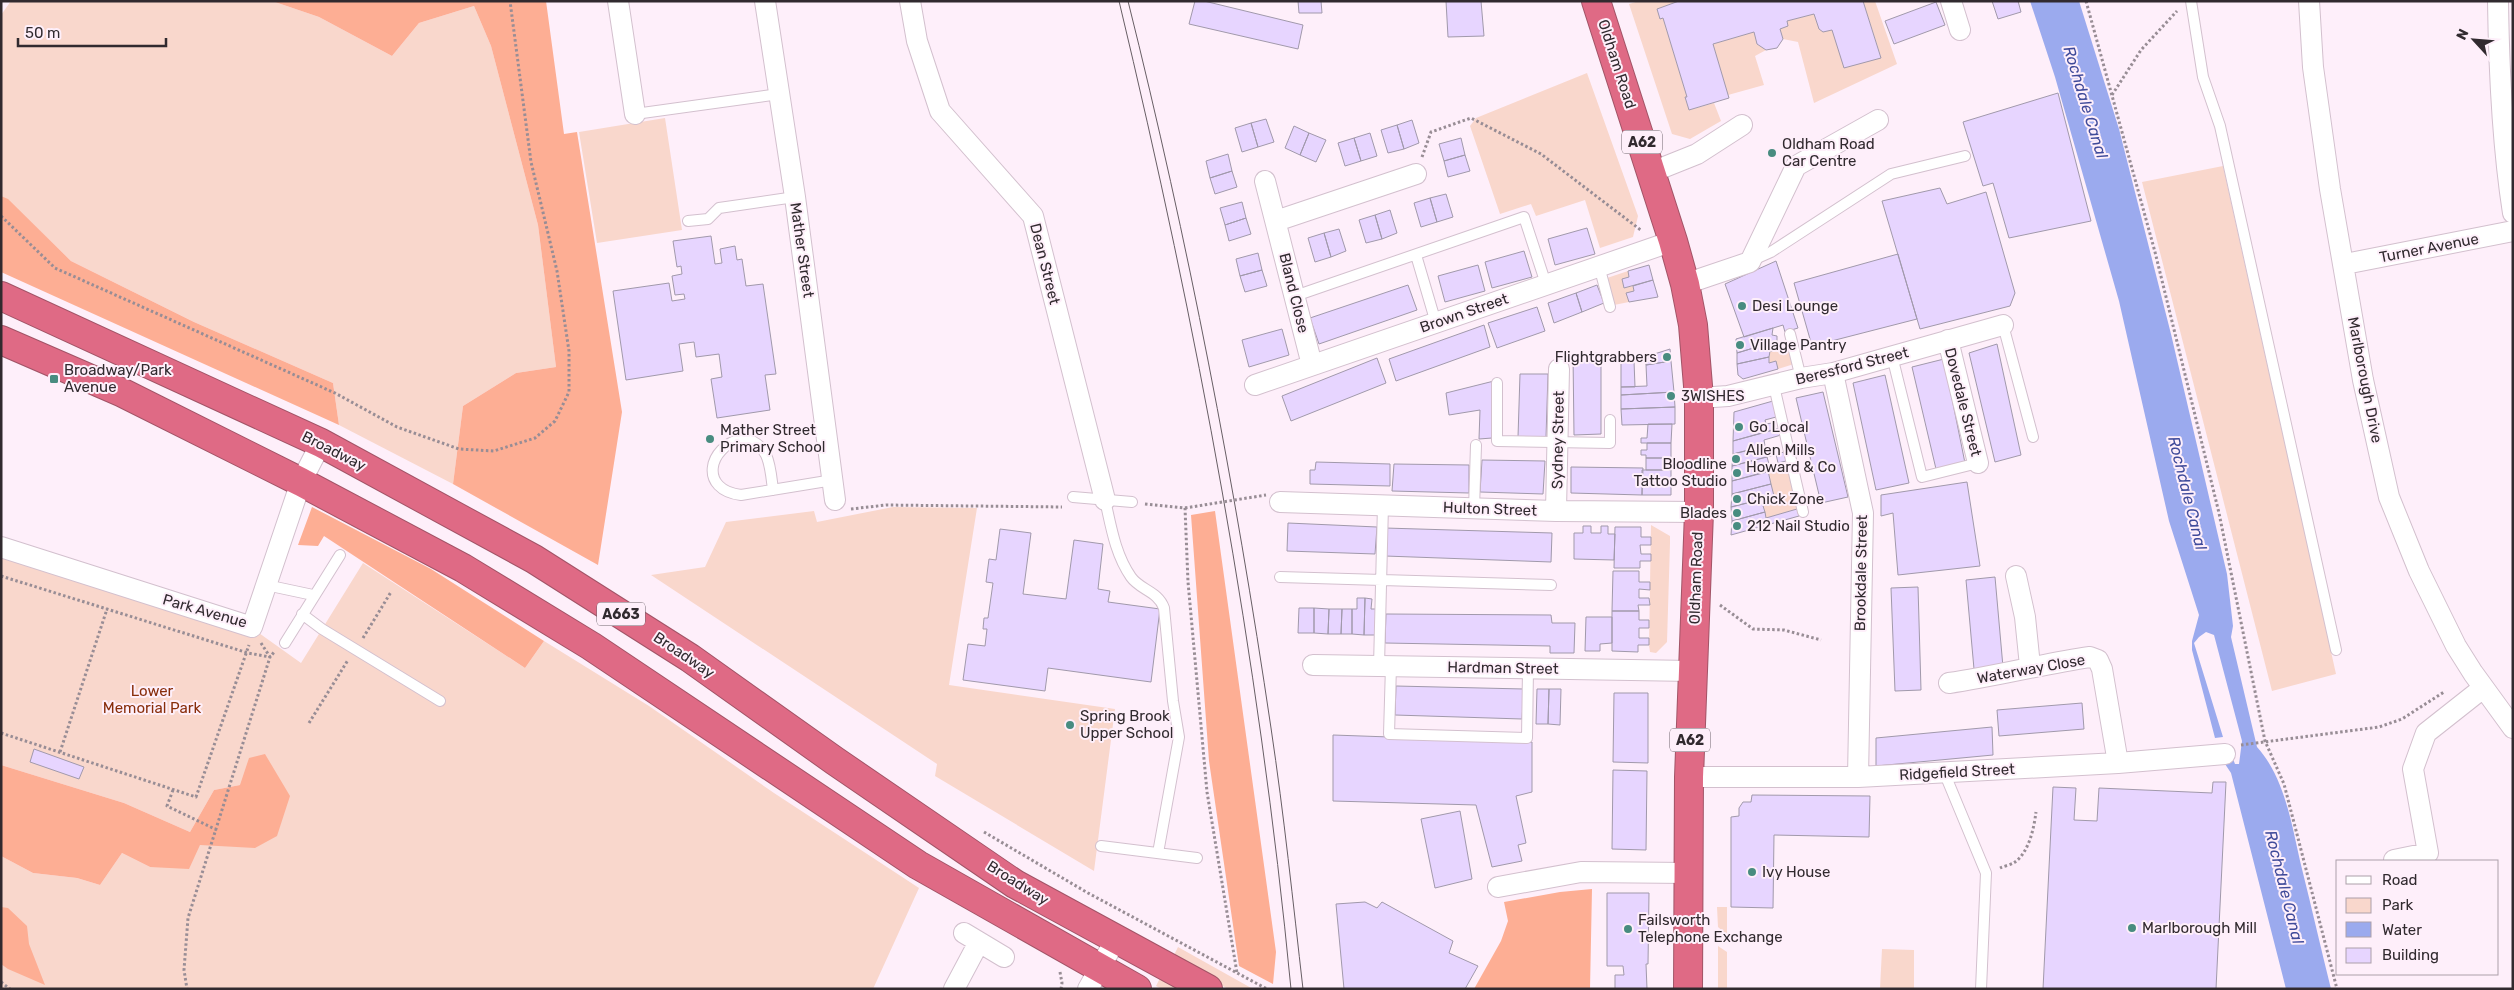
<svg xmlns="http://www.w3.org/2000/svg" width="2514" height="990" font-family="Rubik,sans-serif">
<rect width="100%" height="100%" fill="#feeffa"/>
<path fill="#f9d7cc" d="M11 1H272L319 17 392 56 419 23 474 6 491 46 538 225 556 367 516 373 463 406 453 484 339 425 333 383 194 322 71 261 8 200 1 196V15Z
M1639 1H1679L1657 9 1660 19 1663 18 1687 97 1685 98 1689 110 1714 103 1721 121 1690 139 1672 134 1629 4Z
M1863 1H1875L1897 64 1814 103 1798 42 1783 39 1780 29 1788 26 1787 21 1814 14 1832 30 1881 57Z
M1754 32 1757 44 1766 50 1755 56 1764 85 1728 95 1713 44Z
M1587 73 1638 216 1633 237 1600 248 1585 200 1536 216 1531 204 1500 214 1470 126 1476 118Z
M665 118 682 230 597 243 579 132Z
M2223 166 2336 674 2272 691 2142 182Z
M1628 271 1629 277 1622 279 1624 288 1633 286 1634 291 1627 293 1629 302 1614 305 1607 278Z
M1788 341 1794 364 1778 369 1776 361 1769 363 1770 351H1775L1777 344Z
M1788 466 1797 509 1766 518 1763 506 1769 504 1768 498 1774 496 1768 471Z
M893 507 977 508 949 685 1115 709 1094 871 935 776 937 764 651 575 705 567 726 522 814 511 817 522Z
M1651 525 1670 536V543L1667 642 1656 653 1650 652 1649 645Z
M1 543 228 611 301 663 363 563 525 668 544 641 649 706 774 793 919 888 873 989H1V856L33 873 77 878 100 885 122 853 150 867 200 845H223L240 785 214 790 190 832 124 803 1 765Z
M1717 907H1727V935L1718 927Z
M1718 946 1727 952V989H1718Z
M1178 947 1253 989H1228L1173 957Z
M1882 949 1914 950V989H1880Z
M1162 974 1188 989H1162L1156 986Z"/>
<path fill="#fdae94" d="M272 1H546L564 134 577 132 622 412 598 565 453 484 463 406 516 373 556 367 538 225 491 46 474 6 419 23 392 56 319 17Z
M1 196 8 199 71 261 194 322 333 383 339 425 1 272Z
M312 507 431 569 544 641 525 668 324 536 318 546 298 545Z
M1215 511 1276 952 1273 984 1239 966 1209 761 1191 515Z
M265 754 290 796 277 836 255 848 200 845 189 869 150 867 122 853 100 885 77 878 33 873 1 856V765L124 803 190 832 214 790 240 785 249 758Z
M1592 889 1590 989H1474L1501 941 1508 921 1504 902 1560 892Z
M1 907 8 908 27 926 29 944 45 985 8 969 1 964Z"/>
<path fill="#9baaee" d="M2030 1H2079L2119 129 2171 334 2227 574 2233 626 2231 637 2257 747C2286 779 2292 828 2302 869 2312 909 2321 949 2331 989H2286L2231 773 2225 764 2228 759H2233L2235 764H2239L2242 741 2214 635 2206 632 2199 637 2194 643 2223 737 2215 738 2192 650V641L2199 615 2169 521 2119 301 2055 77Z"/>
<path fill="#e7d5ff" stroke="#a199ab" d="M1195 1H1204L1303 25 1298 49 1189 24Z
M1298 1H1321L1322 13H1299Z
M1446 1H1481L1484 36 1448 37Z
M1679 1H1863L1881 58 1844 68 1832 30 1823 32 1819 29 1814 14 1787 21 1788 26 1780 29 1783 39 1777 48 1766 50 1757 44 1754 32 1713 44 1729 98 1689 110 1685 97H1687L1663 18 1660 19 1657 9Z
M1992 1H2018L2021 12 1998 19Z
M1936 2 1945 25 1894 44 1885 21Z
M2058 93 2091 221 2009 238 1993 183 1983 186 1963 122Z
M1266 119 1274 142 1258 147 1251 123Z
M1412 120 1419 143 1404 149 1397 125Z
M1251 123 1258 147 1242 152 1235 128Z
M1397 125 1404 149 1388 153 1381 130Z
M1294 126 1309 133 1300 155 1285 148Z
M1309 133 1326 140 1316 162 1300 155Z
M1370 133 1377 156 1361 161 1354 138Z
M1354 138 1361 161 1345 166 1338 143Z
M1461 138 1465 155 1444 161 1439 144Z
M1228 154 1232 171 1210 178 1206 161Z
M1465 155 1470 171 1448 177 1444 161Z
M1232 171 1237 187 1215 194 1210 178Z
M1940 188 1947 204 1986 192 2015 293 2010 306 1920 329 1882 201Z
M1446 194 1453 217 1437 222 1430 198Z
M1430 198 1437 222 1421 227 1414 203Z
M1242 202 1246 218 1225 225 1220 208Z
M1390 210 1397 233 1382 239 1375 215Z
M1375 215 1382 239 1366 243 1359 220Z
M1246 218 1251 234 1229 241 1225 225Z
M1587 228 1595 254 1555 265 1548 239Z
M1339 229 1346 251 1331 257 1324 233Z
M1324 233 1331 257 1315 262 1308 238Z
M711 236 715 264 722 263 720 249 735 246 737 260 742 259 746 286 763 284 776 374 765 375 770 410 717 418 711 379 722 377 719 354 696 357 694 342 679 344 683 371 626 380 613 291 669 283 672 301 685 299 684 294 675 295 672 276 682 274 681 266 677 267 673 241Z
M1524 251 1532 277 1492 288 1485 262Z
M1258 253 1262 270 1240 276 1236 259Z
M1898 254 1917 319 1812 346 1794 283Z
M1776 261 1798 328 1785 332 1783 325 1744 337 1725 284Z
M1478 265 1485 291 1445 302 1438 276Z
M1649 265 1653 280 1624 288 1622 279 1629 277 1628 271Z
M1262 270 1267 286 1245 292 1240 276Z
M1653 280 1658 297 1629 302 1626 293 1634 291 1633 286Z
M1408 285 1417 310 1319 344 1310 318Z
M1597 285 1604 303 1582 312 1576 293Z
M1576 293 1582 312 1554 323 1548 303Z
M1537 307 1545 331 1497 348 1488 323Z
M1484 325 1490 347 1396 381 1389 359Z
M1773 328 1772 335 1777 336V344L1770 343 1737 353 1736 339Z
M1282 329 1289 355 1249 367 1242 340Z
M1770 343 1777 344 1775 351H1770L1769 357 1737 364V353Z
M1997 344 2021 455 1995 462 1969 353Z
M1670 349 1671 361 1646 365 1645 357Z
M1601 353V434L1574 435 1573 355Z
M1769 357V363L1776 361 1778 369 1743 379 1738 375 1737 364Z
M1377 358 1386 383 1291 421 1282 396Z
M1944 359 1965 463 1936 469 1912 367Z
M1634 361 1635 387H1621V363Z
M1671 361 1674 392 1621 395V387L1647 386 1646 365Z
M1520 374H1548L1546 437H1518Z
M1885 375 1909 483 1876 490 1853 383Z
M1494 381 1492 438 1479 439 1480 410 1449 415 1446 393Z
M1674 392 1675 407 1621 409V395Z
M1823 392 1848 497 1821 503 1796 398Z
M1773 401 1776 417 1765 420 1766 424 1772 423 1774 430 1733 441 1734 412Z
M1675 407V424L1622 425 1621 409Z
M1648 424H1672L1671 443H1641V438H1647Z
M1779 428 1781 435 1764 440 1765 446 1733 454V441Z
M1647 443H1671V458H1646V455H1641V450H1647Z
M1765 446 1766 451 1772 449 1774 455 1732 466 1733 454Z
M1784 452 1786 461 1778 463 1776 454Z
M1767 457 1771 471 1732 481V466Z
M1646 458H1671V470H1646Z
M1482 460 1545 461 1543 494 1480 492Z
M1316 462 1390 464V486L1310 484V470H1315Z
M1394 464 1469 465V493L1392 491Z
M1571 467 1643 468 1642 495 1571 493Z
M1642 470H1671V495H1642Z
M1768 471 1771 484 1732 494V481Z
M1967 482 1980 566 1898 575 1893 513 1881 516V495Z
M1771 484 1774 496 1731 507 1732 494Z
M1768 498 1769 504 1763 506 1765 512 1732 521 1731 507Z
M1797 509 1799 516 1731 535 1732 521 1765 512 1766 518Z
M1288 523 1377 527 1375 554 1287 551Z
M1583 526H1591V533H1601V526H1608V534H1615L1614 560 1574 559V533H1583Z
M1615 527H1641V537H1651V545H1640L1641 554H1651V561H1640V568H1614Z
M1385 528 1552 533 1551 562 1385 556Z
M1000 529 1031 533 1023 594 1066 599 1074 540 1103 544 1098 589 1110 591 1108 602 1160 609 1151 682 1048 668 1045 691 963 680 968 644 985 646 987 629H983L984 618H988L993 583 986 582 989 559 996 560Z
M1613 571H1639V582H1650V590L1639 589V598H1649L1650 605H1638L1639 611H1612Z
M1995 577 2003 667 1974 669 1966 580Z
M1918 587 1921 690 1895 691 1891 588Z
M1357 598H1365L1364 635 1352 634V609H1357Z
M1365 598 1372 599 1371 609H1377L1376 635H1364Z
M1299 608H1314V633H1298Z
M1314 608 1329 609 1328 634 1314 633Z
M1329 609H1342L1341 634H1328Z
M1342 609H1352V634H1341Z
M1612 611H1639V620H1649V628H1639V638H1649V645H1638V652L1612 651Z
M1386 614 1551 615 1552 623H1575L1574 653H1550V646L1385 643Z
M1586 617H1612V643L1600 644V651H1585Z
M1396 686 1524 689 1522 719 1395 715Z
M1537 689H1549L1548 724H1536Z
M1549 689H1561L1560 725 1548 724Z
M1614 693H1648V763L1613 762Z
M2082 703 2084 729 1999 736 1997 710Z
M1992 727 1993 755 1876 766V738Z
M1333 735 1532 742V792L1516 796 1526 843 1518 845 1522 861 1492 867 1476 805 1333 801Z
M34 749 84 767 79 779 30 762Z
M1613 770 1647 771 1646 850 1612 849Z
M2213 782H2226L2216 989H2043L2053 787 2076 788 2074 820 2097 821 2099 788 2212 793Z
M1752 795 1870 796 1869 837 1774 835 1773 908 1731 907V817L1739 816V808L1743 802H1751Z
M1460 811 1472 879 1435 888 1421 819Z
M1607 893H1649L1648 964H1646L1647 989H1615V975H1624L1623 966H1607Z
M1365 902 1377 908 1382 902 1453 941 1449 953 1478 966 1465 989H1344L1336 904Z"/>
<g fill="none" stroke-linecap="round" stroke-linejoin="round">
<g stroke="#d3c0ce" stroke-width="12">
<path id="lane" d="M2191 1 2203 77 2220 126 2336 650
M635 114 779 94
M688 221 708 219 719 208 795 197
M1416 255 1436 323
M1753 260 1771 252 1891 174 1965 156
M1599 266 1610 307
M1295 296 1524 217 1546 284
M2003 325 2033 437
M1790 334 1801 378
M1892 356 1922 477 1978 463
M1497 383V441L1610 443V420
M1774 386 1803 512
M773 490C770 466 770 444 743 438 707 447 699 490 741 495L833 480
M1073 497 1132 502
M1105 500C1111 526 1115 554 1131 577 1140 590 1158 591 1164 608L1173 701 1179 737 1158 853
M1474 509 1476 445
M1280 577 1551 585
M266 585 313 595
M302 614 322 629 440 701
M285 643 340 555
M1379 666 1383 505
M1391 666 1389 734 1527 738 1528 669
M1944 772 1986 873 1981 989
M1101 846 1197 858"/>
</g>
<g stroke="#d3c0ce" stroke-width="22">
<path id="street" d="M618 1 635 114
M765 1 795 197 835 500
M910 1 917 41 940 111 1033 216 1105 500
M1951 1 1960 30
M2309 1 2313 67 2330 189 2363 380 2389 497 2419 571 2456 646 2473 673 2513 728
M2498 1C2499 73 2502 142 2513 213
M1652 172 1697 154 1742 125
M1265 181 1312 365
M1276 221 1416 174
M2345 264 2513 231
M1685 284 1750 262 1796 166 1878 120
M1948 340 1978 463
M1833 373 1863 513 1858 777
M1255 385 1673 241
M1699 398 1728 396 1801 378 1833 373 2003 325
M1280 502 1556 511 1699 512
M1556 511 1559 369
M1 547 252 627 301 482 321 443
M2016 576 2025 617 2030 666
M1313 665 1692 671
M1949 683C1997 676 2042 664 2090 657L2098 660 2102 669 2118 763
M1689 777H1858L2118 763 2225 754
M2394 860 2428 853 2413 769 2426 733 2483 688
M1498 887 1581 872 1688 873
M964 933 1004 957
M954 989 979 942
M1088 989 1116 939"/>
</g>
<g stroke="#a25467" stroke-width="30">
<path id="highway" d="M1596 1 1673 241 1685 284 1693 325 1699 398V512L1689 777 1688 989
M1 296 321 443 534 559 690 658 835 761 1015 884 1208 989
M1 340 123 393 301 482 463 568 591 646 918 865 1137 989"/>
</g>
<path stroke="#988d95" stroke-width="3" stroke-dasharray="2.5 2.5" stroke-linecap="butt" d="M2086 1 2155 252 2219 513 2265 741 2284 784 2337 989
M2112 95 2141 50 2177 11
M1422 157 1431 132 1471 118 1541 154 1642 231
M1 216 55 268 335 393 397 427 459 449 494 451 535 438 555 421 569 392V351L557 271 531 162 510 1
M1145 504 1185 508 1188 582 1207 792 1237 973
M851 509 886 505 1062 507
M1 576 248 653 270 657 188 918 184 970 187 989
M1720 605 1753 629 1784 630 1821 640
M363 638 391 592
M261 643 270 657 275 651
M309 723 348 660
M1 733 196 797 249 645
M2241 745 2379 727 2402 719 2444 692
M60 752 107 609
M173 790 167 806 217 830
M984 832 1088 893 1267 989
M2000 868C2004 866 2011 865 2015 862 2029 852 2034 828 2036 812
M1060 972 1062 983 1061 989
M1 982 10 989"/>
<use href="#lane" stroke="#fff" stroke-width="10"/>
<use href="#street" stroke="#fff" stroke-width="20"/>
<use href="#highway" stroke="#df6a85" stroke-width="28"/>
<path stroke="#675e64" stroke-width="1" d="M1119 1C1197 326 1259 656 1291 989
M1128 1C1188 241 1235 484 1271 728 1284 815 1293 902 1303 989"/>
<path stroke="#988d95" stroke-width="3" stroke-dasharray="2.5 2.5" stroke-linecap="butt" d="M1185 508 1266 495"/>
</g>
<g fill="#488c80" stroke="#feeffa" stroke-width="2">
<circle cx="1772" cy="153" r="5"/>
<circle cx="1742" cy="306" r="5"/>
<circle cx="1740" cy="345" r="5"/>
<circle cx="1667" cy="357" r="5"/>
<rect x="49" y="374" width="10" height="10" rx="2.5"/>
<circle cx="1671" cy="396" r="5"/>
<circle cx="1739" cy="427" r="5"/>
<circle cx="710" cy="439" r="5"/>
<circle cx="1736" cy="459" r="5"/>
<circle cx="1737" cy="473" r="5"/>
<circle cx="1737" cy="499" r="5"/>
<circle cx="1737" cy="513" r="5"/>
<circle cx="1737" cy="526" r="5"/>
<circle cx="1070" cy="725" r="5"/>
<circle cx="1752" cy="872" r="5"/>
<circle cx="2132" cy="928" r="5"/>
<circle cx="1628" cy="929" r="5"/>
</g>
<g text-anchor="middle" stroke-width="4" stroke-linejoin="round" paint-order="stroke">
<g fill="#feeffa" stroke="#6e656c" stroke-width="1">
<rect x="1622" y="130.5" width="40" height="23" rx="4"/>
<rect x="597" y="602.5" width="48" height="23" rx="4"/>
<rect x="1670" y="728.5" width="40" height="23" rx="4"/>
</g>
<g font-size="14" font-weight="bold" fill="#312a2f">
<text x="1642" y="147">A62</text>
<text x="621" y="619">A663</text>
<text x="1690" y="745">A62</text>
</g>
<g font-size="15" fill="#312a2f" stroke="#feeffa">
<text transform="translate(1617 64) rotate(72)" y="5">Oldham Road</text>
<text transform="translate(2429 248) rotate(-11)" y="5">Turner Avenue</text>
<text transform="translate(802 250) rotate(82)" y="5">Mather Street</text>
<text transform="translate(1045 264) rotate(76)" y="5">Dean Street</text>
<text transform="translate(1294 293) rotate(76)" y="5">Bland Close</text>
<text transform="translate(1464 313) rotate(-19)" y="5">Brown Street</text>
<text transform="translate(1852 366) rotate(-14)" y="5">Beresford Street</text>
<text transform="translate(2365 380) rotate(79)" y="5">Marlborough Drive</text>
<text transform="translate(1963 402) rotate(76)" y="5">Dovedale Street</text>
<text transform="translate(1558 440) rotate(-89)" y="5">Sydney Street</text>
<text transform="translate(334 451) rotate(27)" y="5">Broadway</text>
<text transform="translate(1490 509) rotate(2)" y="5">Hulton Street</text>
<text transform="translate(1861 573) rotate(-89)" y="5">Brookdale Street</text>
<text transform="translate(1696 578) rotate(-88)" y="5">Oldham Road</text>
<text transform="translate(205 611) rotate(16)" y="5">Park Avenue</text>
<text transform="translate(684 655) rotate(34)" y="5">Broadway</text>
<text transform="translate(1503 668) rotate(1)" y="5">Hardman Street</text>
<text transform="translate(2031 669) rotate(-10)" y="5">Waterway Close</text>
<text transform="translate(1957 772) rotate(-3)" y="5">Ridgefield Street</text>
<text transform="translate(1018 883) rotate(32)" y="5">Broadway</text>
</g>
<g font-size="15" fill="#312a2f" stroke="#feeffa" text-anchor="start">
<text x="1782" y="149">Oldham Road<tspan x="1782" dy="17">Car Centre</tspan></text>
<text x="1752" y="311">Desi Lounge</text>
<text x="1750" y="350">Village Pantry</text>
<text x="1657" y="362" text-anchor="end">Flightgrabbers</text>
<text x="64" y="375">Broadway/Park<tspan x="64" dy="17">Avenue</tspan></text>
<text x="1681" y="401">3WISHES</text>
<text x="1749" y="432">Go Local</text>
<text x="720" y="435">Mather Street<tspan x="720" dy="17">Primary School</tspan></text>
<text x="1746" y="455">Allen Mills<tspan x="1746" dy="17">Howard &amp; Co</tspan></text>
<text x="1727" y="469" text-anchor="end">Bloodline<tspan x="1727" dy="17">Tattoo Studio</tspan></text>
<text x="1747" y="504">Chick Zone</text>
<text x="1727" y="518" text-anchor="end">Blades</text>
<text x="1747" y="531">212 Nail Studio</text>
<text x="1080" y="721">Spring Brook<tspan x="1080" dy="17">Upper School</tspan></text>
<text x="1762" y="877">Ivy House</text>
<text x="1638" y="925">Failsworth<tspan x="1638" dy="17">Telephone Exchange</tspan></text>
<text x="2142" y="933">Marlborough Mill</text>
</g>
<g font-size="15" fill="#882e0b" stroke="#feeffa">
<text x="152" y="696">Lower<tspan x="152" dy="17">Memorial Park</tspan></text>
</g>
<g font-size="16" font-style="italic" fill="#3f4a9a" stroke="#feeffa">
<text transform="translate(2086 102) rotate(73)" y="6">Rochdale Canal</text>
<text transform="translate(2188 493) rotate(76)" y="6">Rochdale Canal</text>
<text transform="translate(2285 887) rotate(76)" y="6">Rochdale Canal</text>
</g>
</g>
<rect width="2514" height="990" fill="none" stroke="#312a2f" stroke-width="5"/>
<rect x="2336" y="860" width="162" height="115" fill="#feeffa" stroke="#aca0a9"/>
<rect x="2346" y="876" width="25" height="8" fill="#ffffff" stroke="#aca0a9"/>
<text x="2382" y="885" font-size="15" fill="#312a2f">Road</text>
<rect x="2346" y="898" width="25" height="15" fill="#f9d7cc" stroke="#aca0a9"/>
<text x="2382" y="910" font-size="15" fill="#312a2f">Park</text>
<rect x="2346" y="922" width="25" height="15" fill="#9baaee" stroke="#aca0a9"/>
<text x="2382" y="935" font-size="15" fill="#312a2f">Water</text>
<rect x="2346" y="948" width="25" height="15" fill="#e7d5ff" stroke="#aca0a9"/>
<text x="2382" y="960" font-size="15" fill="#312a2f">Building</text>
<g transform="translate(2474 40) rotate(296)" stroke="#feeffa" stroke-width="4" paint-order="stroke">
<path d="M0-4L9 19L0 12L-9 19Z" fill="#312a2f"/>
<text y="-8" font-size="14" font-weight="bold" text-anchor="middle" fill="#312a2f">N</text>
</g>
<path d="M18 38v8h148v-8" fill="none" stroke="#312a2f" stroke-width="2.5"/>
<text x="25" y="38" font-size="15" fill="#312a2f" stroke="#feeffa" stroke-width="4" paint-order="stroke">50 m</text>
</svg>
